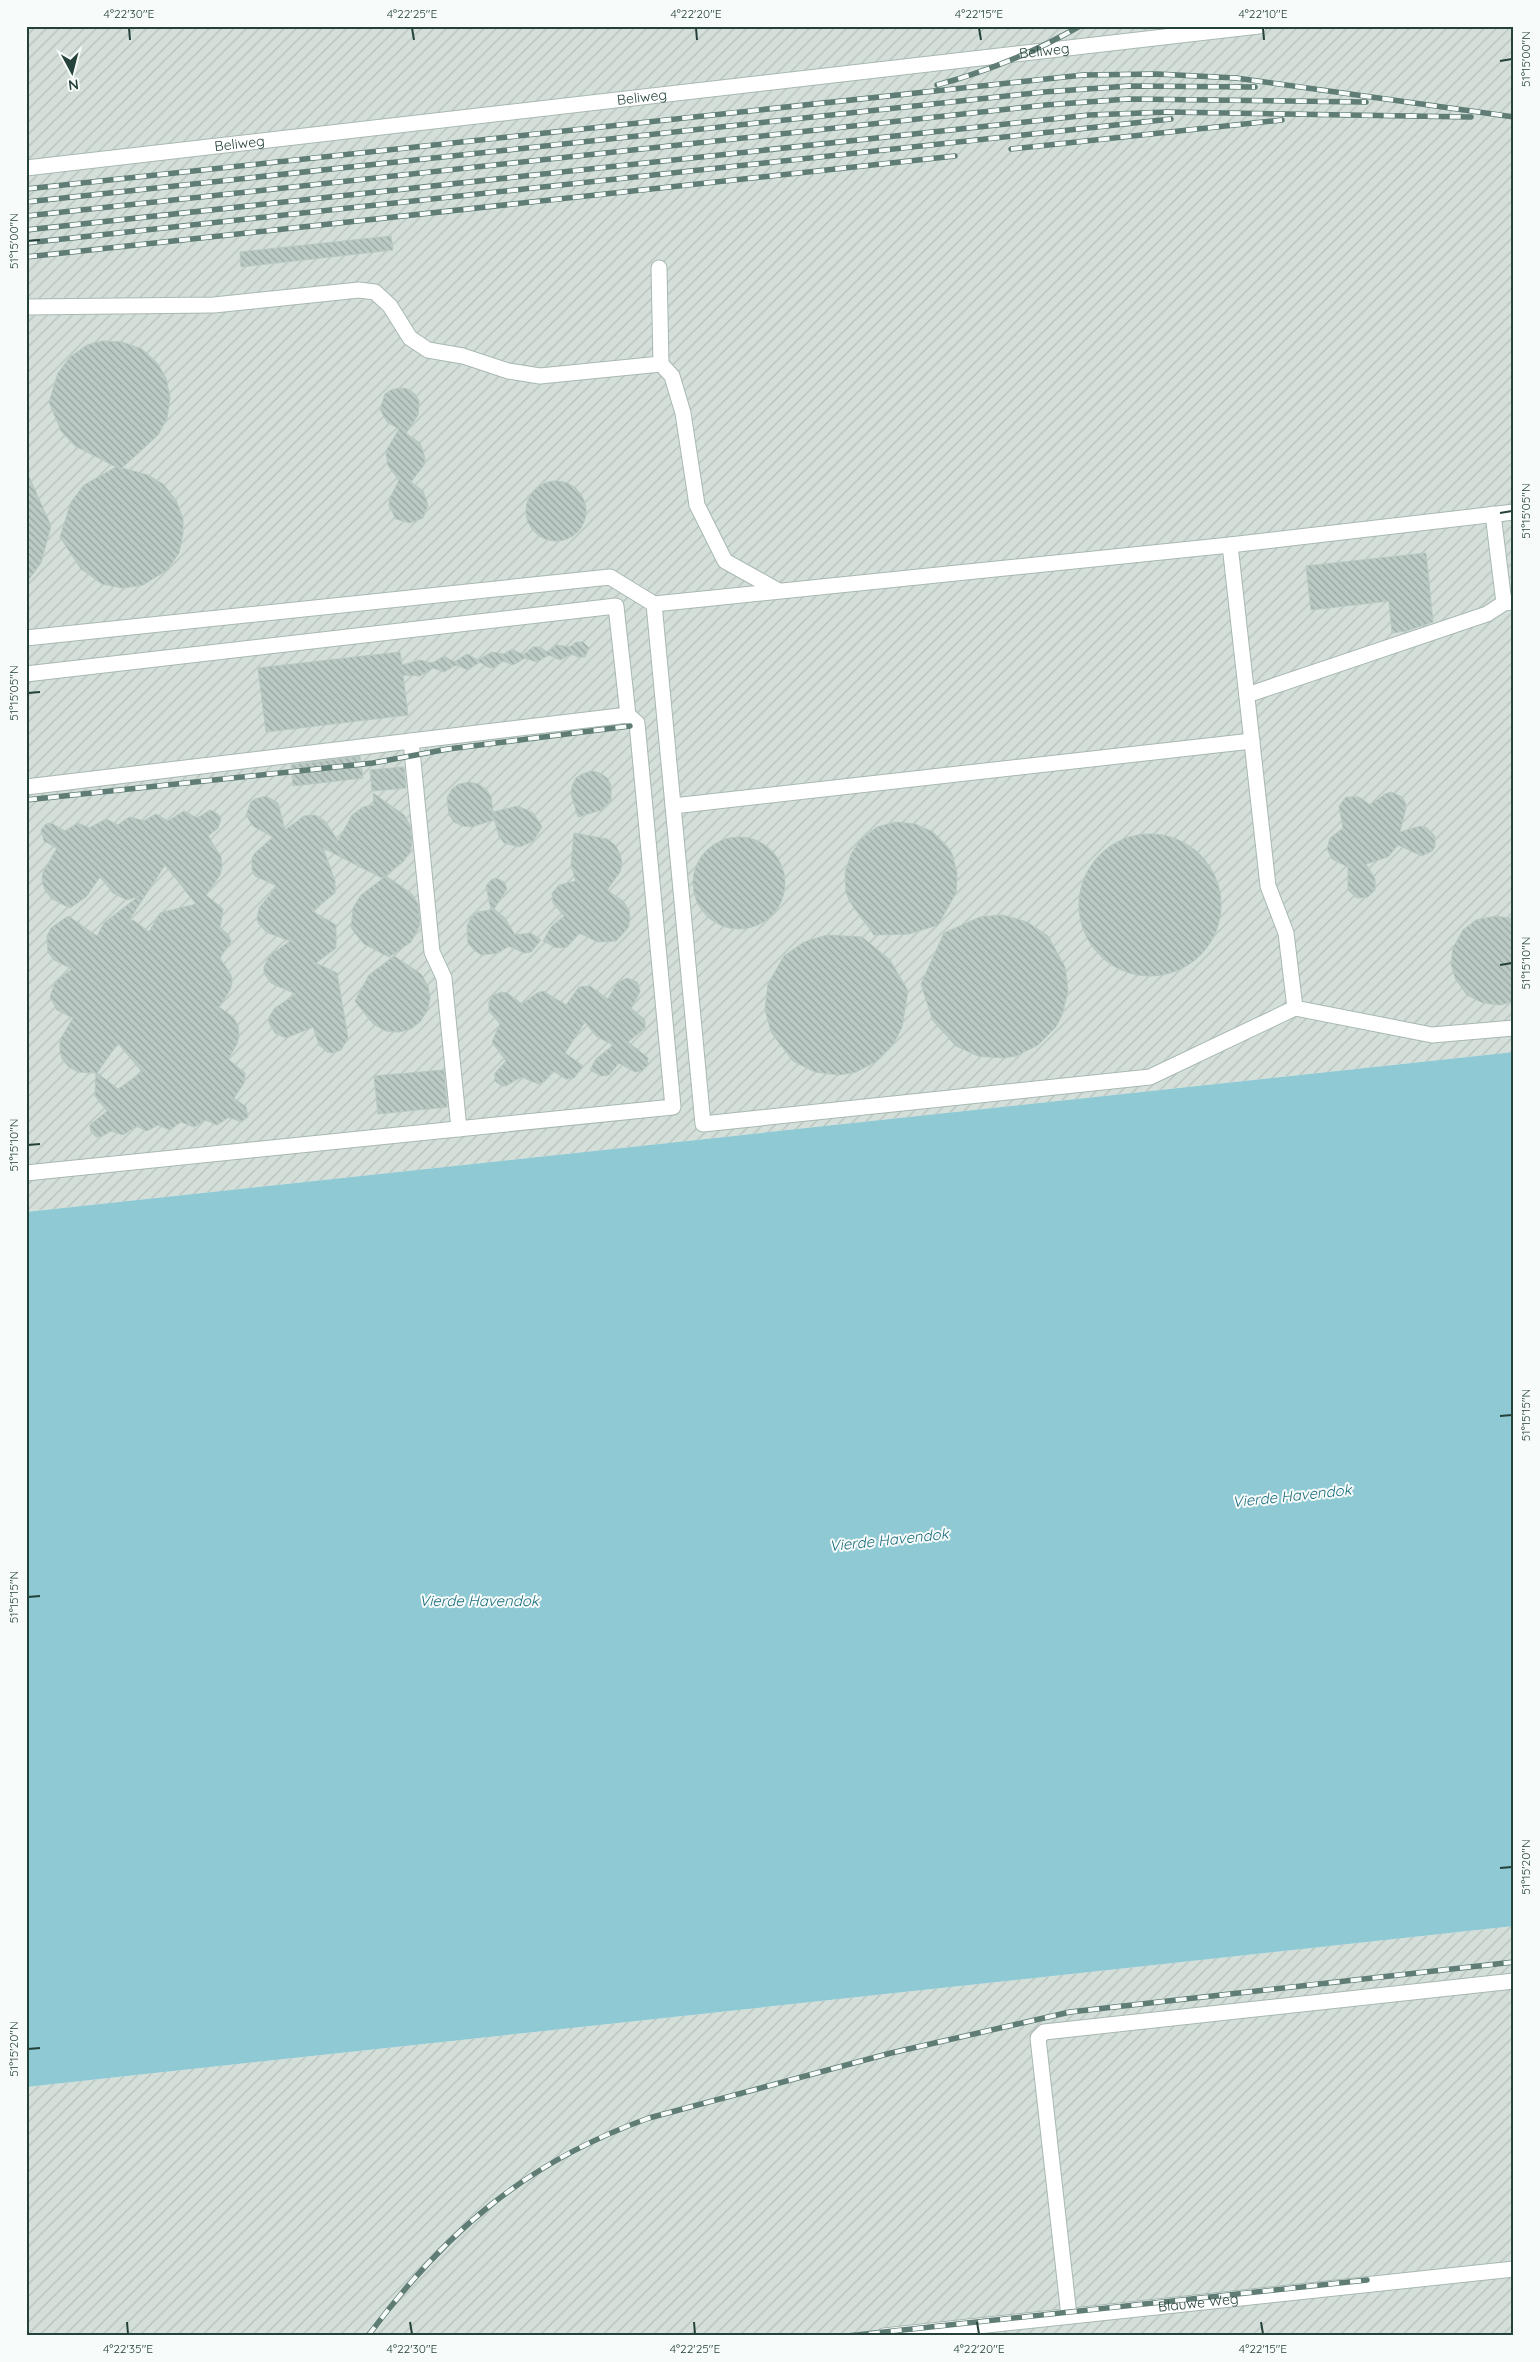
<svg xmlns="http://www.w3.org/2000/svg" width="1540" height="2362" font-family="Quicksand,sans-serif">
<defs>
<pattern id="industrial-furrows" width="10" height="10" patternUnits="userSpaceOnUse" patternTransform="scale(1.25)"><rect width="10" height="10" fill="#d4dfda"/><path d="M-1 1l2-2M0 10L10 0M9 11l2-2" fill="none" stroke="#b6c1bc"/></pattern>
<pattern id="building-back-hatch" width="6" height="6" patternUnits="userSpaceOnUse" patternTransform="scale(1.25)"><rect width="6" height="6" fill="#bbcac4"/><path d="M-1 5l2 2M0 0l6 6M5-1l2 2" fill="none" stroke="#98a6a0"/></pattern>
</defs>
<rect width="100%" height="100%" fill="#e6efeb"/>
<path fill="url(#industrial-furrows)" d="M26 26H1514V1052L26 1212Z
M1514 1926V2336H26V2087Z"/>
<path fill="#8ec9d4" d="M1514 1052V1926L26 2087V1212Z"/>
<path fill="url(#building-back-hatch)" stroke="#b8c9c2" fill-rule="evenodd" d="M391 236 393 250 241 267 240 252Z
M102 341 122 342 142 349 157 363 166 378 170 398 167 418 158 435 122 468 148 475 163 484 176 500 183 519V533L179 553 167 570 143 585 123 588 102 584 81 569 60 537 71 502 84 485 116 467 75 446 61 431 49 402 58 373 70 357 87 345Z
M400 388 408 389 415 394 419 401 418 415 406 433 403 431 420 443 425 458 424 465 411 482 423 491 428 505 423 518 410 523 396 519 389 506 390 498 399 480 388 466 386 451 399 429 387 422 380 409 385 394 391 390Z
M26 470 51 526 41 563 26 583Z
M526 511a30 30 0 1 1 60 0a30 30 0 1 1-60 0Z
M1426 553 1433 622 1406 631 1392 633 1389 601 1311 610 1306 566Z
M576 642H583L589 648 585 657H578L571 654 560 660 549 655 537 662 525 658 513 665 503 661 495 667 489 668 480 662 468 670 456 665 444 672 433 668 420 676 403 675 408 715 266 732 258 668 400 652 402 665 420 660 432 663 444 656 454 662 467 654 478 660 492 652 504 654 512 649 523 655 533 647H540L547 652 556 645 570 647Z
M360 756 363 778 293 786 291 765Z
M404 767 406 788 372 791 370 770Z
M592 771 600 773 607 778 611 785V800L601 810 578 817 571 794 572 786 576 778 582 774Z
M469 782 478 784 486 789 491 797 493 812 518 806 533 813 542 827 533 841 520 847 504 843 499 836 493 815 494 820 471 827 463 826 454 822 449 815 447 798 452 789 459 784Z
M1391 792 1402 797 1405 802 1406 808 1400 832 1421 826 1427 828 1435 836V847L1432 851 1422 856 1398 845 1388 857 1366 864 1375 879V890L1368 897 1357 898 1348 890V867L1332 859 1327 849 1330 838 1343 828 1339 806 1346 797H1359L1370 805 1385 794Z
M373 793 404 815 410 825 412 843 410 852 403 862 382 878 323 848 335 881V893L312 911 336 925V948L316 963 337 973 348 1038 341 1050 332 1053 327 1052 319 1045 313 1027 286 1038 275 1033 269 1023V1017L275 1008 296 994 271 983 264 973V967L269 956 290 941 266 932 259 924 257 919 259 908 277 886 255 876 252 870V858L255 853 273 837 253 826 246 815 251 802 255 799 266 796 278 803 285 830 304 816 315 815 325 821 338 841 352 815 363 807 374 805Z
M210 810 218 814 221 819 218 828 208 836 221 857 222 866 220 875 206 895 223 909 220 928 228 934 231 941 220 958 231 975 232 983 230 990 219 1007 233 1017 238 1026 239 1035 237 1044 228 1059 245 1073 244 1083 234 1098 246 1107 248 1117 241 1122 229 1117 217 1125 205 1120 194 1127 181 1122 170 1130 158 1125 147 1131 136 1126 123 1135 111 1131 103 1136 96 1137 91 1132 90 1125 107 1111 95 1096 96 1073 78 1072 69 1067 62 1059 60 1050V1040L73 1018 57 1010 50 997 55 982 72 969 54 960 48 952 47 936 51 928 68 916 97 936 104 923 139 896 127 900 113 893 100 877 86 897 70 908 52 899 45 890 42 881 43 872 57 848 44 841 41 830 46 824 51 823 65 831 78 823 89 828 106 819 118 825 126 819 130 817 144 821 156 814 168 821 184 811 197 818ZM165 865 196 904 160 913 149 932 133 920 128 922ZM118 1043 142 1072 118 1089 97 1073Z
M896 822 915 824 933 832 947 846 952 854 957 873 956 893 938 925 909 934 874 935 850 902 846 892 845 873 851 854 861 839 877 827Z
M574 833 607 839 615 845 620 854 622 863 620 872 607 890 623 901 629 910 630 919 628 928 616 941 598 942 579 933 567 947 557 948 543 941 551 927 564 916 553 903 552 893 559 885 576 881 571 865Z
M1079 905a71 71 0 1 1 142 0a71 71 0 1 1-142 0Z
M693 883a46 46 0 1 1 92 0a46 46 0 1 1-92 0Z
M386 876 412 894 418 904 420 925 411 942 389 957 364 944 351 928 353 908 361 895Z
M496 878 504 882 507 889 494 909 505 918 515 935 531 933 541 940 531 952 524 953 509 946 498 953 482 955 474 950 468 943 467 926 471 918 478 912 491 910 486 886 491 880Z
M1003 915 1027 922 1048 936 1065 967 1068 991 1062 1015 1056 1027 1038 1045 1016 1056 1003 1058 978 1056 956 1046 933 1021 921 984 944 933 980 917Z
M1496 916 1514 919V1001L1500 1005 1483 1003 1467 995 1456 980 1451 964 1453 948 1463 930 1476 920Z
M827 935 862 937 890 960 908 991 902 1027 894 1043 877 1061 856 1072 839 1075 815 1072 793 1061 771 1032 765 1009 768 984 784 956 804 942Z
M394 956 421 974 428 986 430 999 427 1011 420 1022 411 1029 399 1032 386 1031 373 1024 355 1001 369 975Z
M627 978 637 982 640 992 631 1008 645 1020V1028L628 1042 648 1058 647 1066 642 1071 635 1072 619 1063 609 1075 601 1076 590 1070 596 1059 613 1045 596 1036 585 1022 565 1053 583 1066 574 1078 566 1079 553 1071 545 1081 539 1084 521 1077 506 1086H502L495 1081V1073L506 1061 492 1042 500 1024 489 1011V1002L492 996 501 992 507 993 522 1004 537 993 543 991 566 1005 579 987 590 986 608 999 617 983Z
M444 1070 447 1107 378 1114 374 1076Z"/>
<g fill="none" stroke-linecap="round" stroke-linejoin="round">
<g stroke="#a8b8b2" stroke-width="17">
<g id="minor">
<path id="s1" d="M26 168 1259 26"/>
<path d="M26 307 214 305 359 290 375 292 390 306 410 338 428 350 463 356 508 371 540 376 661 364 659 268"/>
<path d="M661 364 672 376 683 413 697 505 725 561 777 590"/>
<path d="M1493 514 1504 603"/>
<path d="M1230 545 1268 886 1286 933 1295 1008"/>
<path d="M654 604 703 1124 1150 1077 1295 1008 1432 1035 1514 1028"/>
<path d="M26 638 610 577 654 604 1230 545 1514 512"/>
<path d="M26 674 616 606 628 715 637 723 673 1107 26 1173"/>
<path d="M1247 695 1487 614 1504 603 1514 602"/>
<path d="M411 741 432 952 444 978 459 1129"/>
<path d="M26 787 628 715"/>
<path d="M673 806 1252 741"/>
<path d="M1069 2316 1038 2038 1044 2032 1514 1981"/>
<path id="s2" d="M884 2336 1514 2269"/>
</g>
</g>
<use href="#minor" stroke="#fff" stroke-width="15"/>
<g stroke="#5f7d75" stroke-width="5.5">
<path id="rail" d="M937 85C988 71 1035 52 1080 26
M1011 149 1282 120
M26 189 1083 75 1157 74 1236 78 1514 117
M26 202 1044 92 1129 86 1255 87
M26 216 1046 105 1128 99 1366 102
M26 230 1089 115 1167 112 1471 117
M26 243 1171 119
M26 257 955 156
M26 800 373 763 448 749 630 726
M368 2336C445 2232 526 2162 649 2118L891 2053 1070 2012 1514 1962
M847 2336 1367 2280"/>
</g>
<use href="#rail" stroke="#f7fbf9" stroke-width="4" stroke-dasharray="11" stroke-linecap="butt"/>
</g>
<path fill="none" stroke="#24423a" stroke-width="2" d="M129 28 130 40M412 28 414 40M696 28 697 40M979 28 981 40M1263 28 1264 40M1500 61 1512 59M28 241 40 240M1500 513 1512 511M28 693 40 692M1500 965 1512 963M28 1145 40 1144M1500 1416 1512 1415M28 1597 40 1596M1500 1868 1512 1867M28 2049 40 2048M127 2322 128 2334M410 2322 412 2334M694 2322 695 2334M977 2322 979 2334M1261 2322 1263 2334"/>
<g text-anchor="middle" stroke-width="4" stroke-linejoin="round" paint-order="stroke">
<g font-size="14" fill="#24423a" stroke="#f7fbf9">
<text dy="5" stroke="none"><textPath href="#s1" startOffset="1025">Beliweg</textPath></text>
<text dy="5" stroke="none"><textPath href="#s1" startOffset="620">Beliweg</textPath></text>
<text dy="5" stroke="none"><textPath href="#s1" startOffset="215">Beliweg</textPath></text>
<text dy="5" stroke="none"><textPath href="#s2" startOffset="316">Blauwe Weg</textPath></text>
</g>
<g font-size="15" font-style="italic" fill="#1c6f80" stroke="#f7fbf9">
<text transform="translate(1292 1496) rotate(-6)" y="5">Vierde Havendok</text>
<text transform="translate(889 1540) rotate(-6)" y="5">Vierde Havendok</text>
<text x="479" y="1606">Vierde Havendok</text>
</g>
</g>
<rect width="1540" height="2362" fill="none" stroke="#f7fbf9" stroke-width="55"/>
<g transform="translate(72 72) rotate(173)" stroke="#f7fbf9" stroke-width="4" paint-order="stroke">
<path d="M0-4L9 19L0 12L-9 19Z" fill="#24423a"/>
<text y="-8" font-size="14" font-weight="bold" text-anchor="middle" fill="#24423a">N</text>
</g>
<rect x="28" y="28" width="1484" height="2306" fill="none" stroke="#24423a" stroke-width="2"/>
<g font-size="12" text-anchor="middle" fill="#24423a">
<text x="129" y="18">4°22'30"E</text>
<text x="412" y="18">4°22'25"E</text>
<text x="696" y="18">4°22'20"E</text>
<text x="979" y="18">4°22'15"E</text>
<text x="1263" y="18">4°22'10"E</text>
<text transform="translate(1526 59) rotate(-90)" y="4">51°15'00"N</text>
<text transform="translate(14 241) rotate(-90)" y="4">51°15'00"N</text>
<text transform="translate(1526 511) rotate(-90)" y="4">51°15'05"N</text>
<text transform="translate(14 693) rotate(-90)" y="4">51°15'05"N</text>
<text transform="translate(1526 963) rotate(-90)" y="4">51°15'10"N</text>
<text transform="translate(14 1145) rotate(-90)" y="4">51°15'10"N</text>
<text transform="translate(1526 1415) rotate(-90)" y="4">51°15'15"N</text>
<text transform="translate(14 1597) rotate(-90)" y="4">51°15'15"N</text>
<text transform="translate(1526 1867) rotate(-90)" y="4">51°15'20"N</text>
<text transform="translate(14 2049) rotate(-90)" y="4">51°15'20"N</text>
<text x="128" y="2353">4°22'35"E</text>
<text x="412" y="2353">4°22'30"E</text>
<text x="695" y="2353">4°22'25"E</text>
<text x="979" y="2353">4°22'20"E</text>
<text x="1263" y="2353">4°22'15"E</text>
</g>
</svg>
